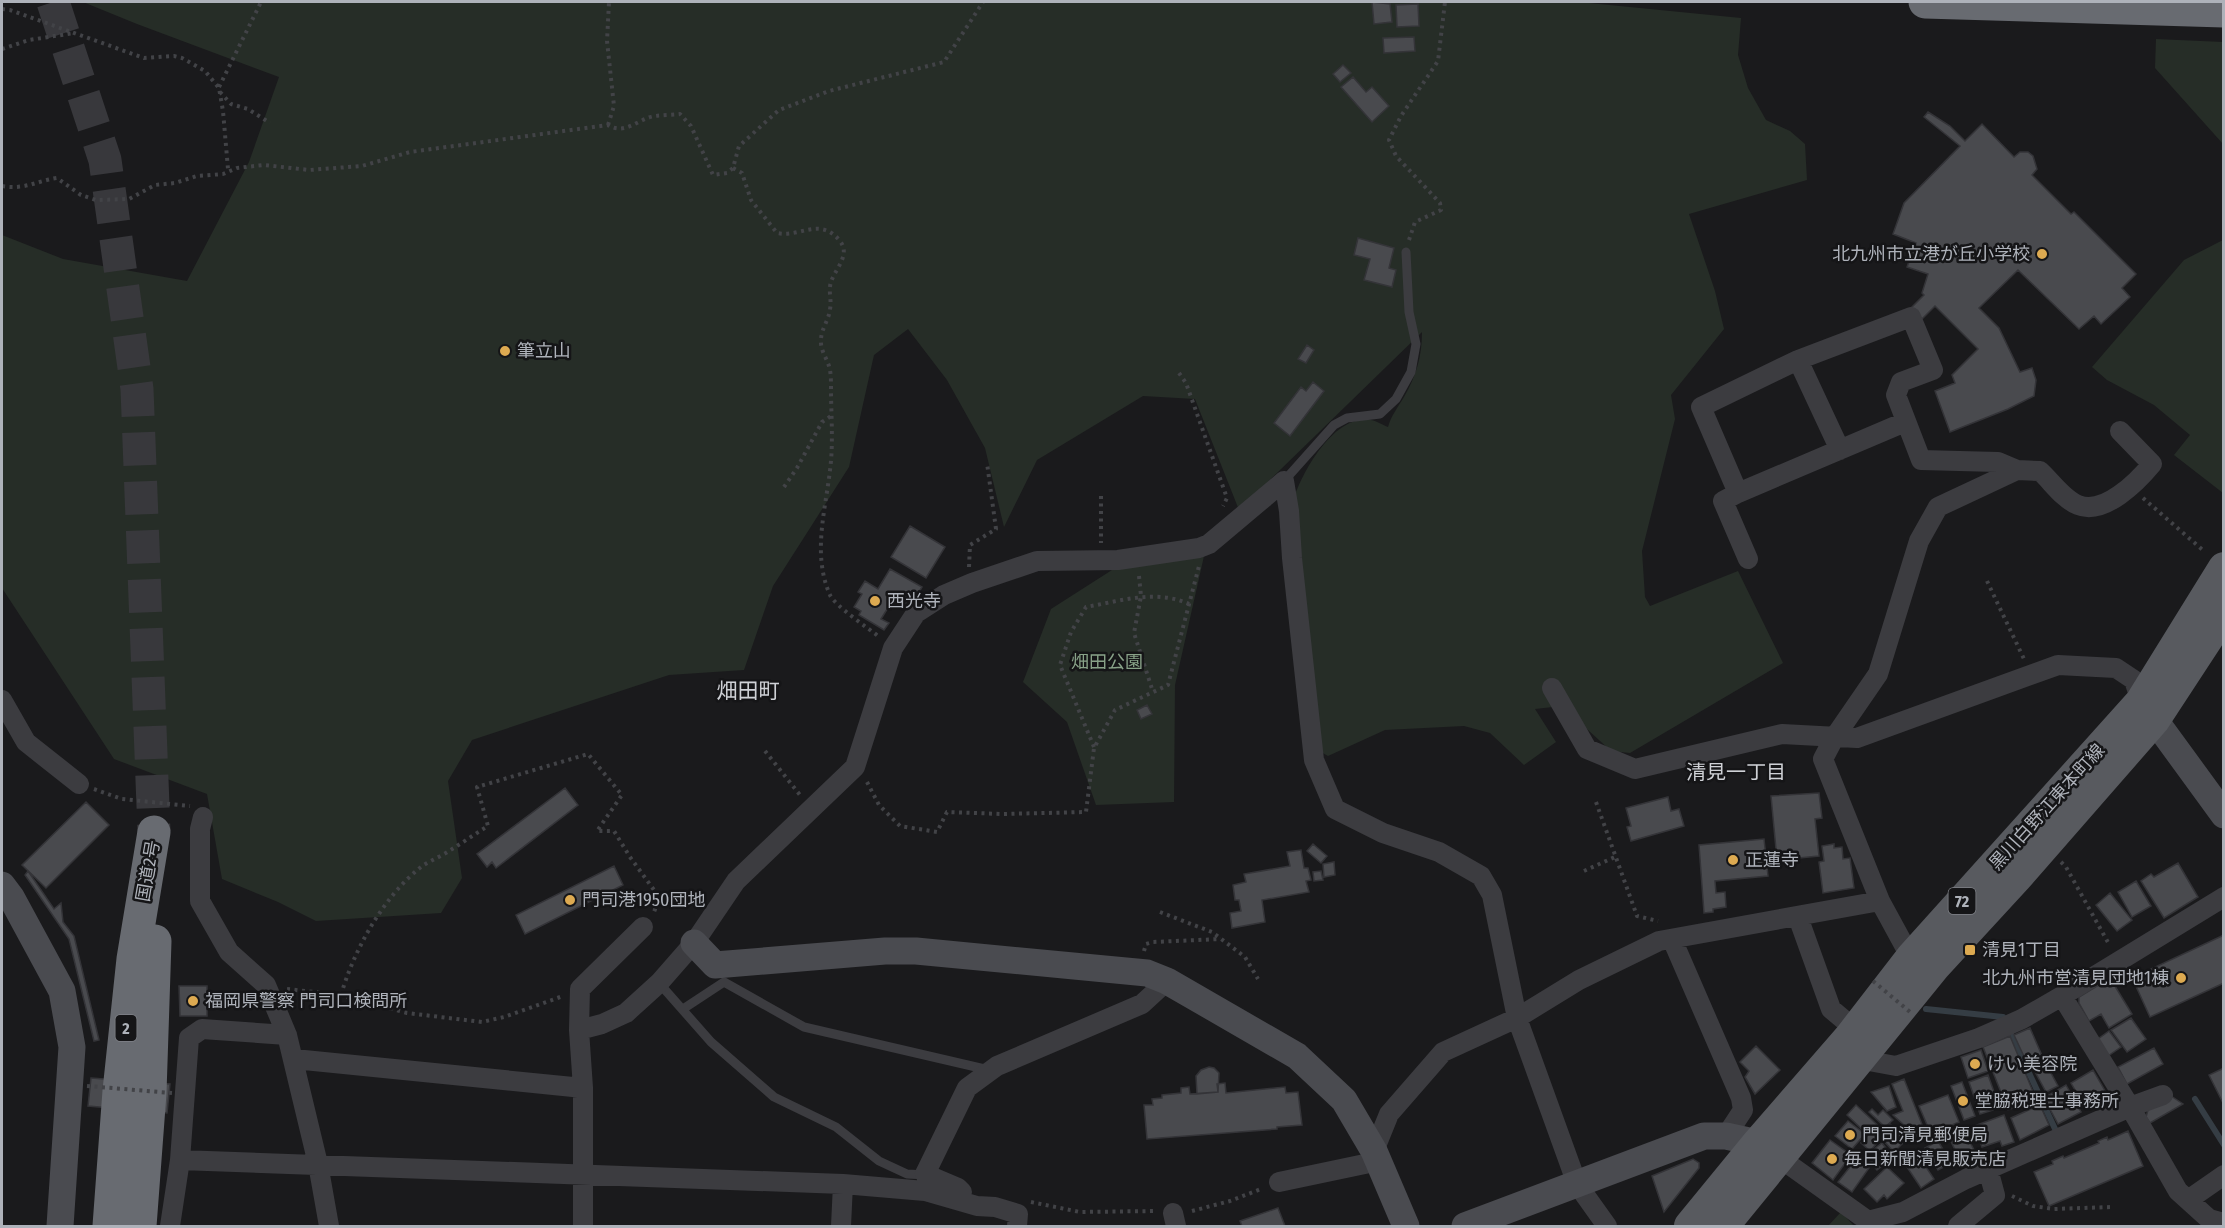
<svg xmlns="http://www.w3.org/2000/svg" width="2225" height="1228" font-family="'Fira Sans Condensed','Noto Sans JP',sans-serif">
<rect width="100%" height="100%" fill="#1a1a1c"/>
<path fill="#262d27" d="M83 2H1579L1741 18 1738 55 1748 88 1766 120 1790 131 1805 144 1807 180 1689 214 1715 291 1724 329 1671 395 1675 419 1642 551 1645 597 1650 606 1738 571 1783 663 1630 753 1611 751 1576 719 1571 705 1535 709 1556 742 1524 765 1490 733 1464 726 1385 730 1328 756 1321 752 1295 495C1305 468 1335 414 1371 420 1377 421 1383 425 1388 427 1391 416 1398 407 1404 397 1416 376 1422 357 1422 332L1239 510 1195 399 1143 396 1037 460 1004 527 985 448 947 380 908 329 874 355 849 467 773 586 744 670 669 675 472 740 448 781 462 878 441 913 316 921 278 902 222 879 207 794 114 759 2 588V235L63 259 187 281 249 162 279 77 137 24Z
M2156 39 2223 42V144L2155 68Z
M2223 240V493L2174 455 2190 435 2154 405 2107 380 2092 367 2184 260Z
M1204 556 1175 685 1174 802 1096 805 1067 722 1023 682 1051 609 1112 570Z
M1841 1212 1854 1226H1828Z"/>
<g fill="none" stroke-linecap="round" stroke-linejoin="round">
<path stroke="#353d44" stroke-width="6" d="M1926 1009 2003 1017
M2011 1034 2056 1131
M2195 1099 2224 1145"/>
</g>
<path fill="#494a4e" stroke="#343438" stroke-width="1.5" d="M1372 2 1390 4 1392 22 1374 24Z
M1418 4 1419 26 1397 27 1396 5Z
M1414 37 1415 51 1384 53 1383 38Z
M1343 65 1351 73 1340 82 1333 74Z
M1353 77 1366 92 1372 87 1389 106 1372 122 1341 87Z
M1928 112 1950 126 1965 141 1982 124 2014 157 2020 152H2028L2033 156 2037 169 2032 175 2071 214 2074 212 2136 274 2122 288 2130 297 2101 324 2094 316 2079 329 2018 270 1979 308 1999 328 2020 372 2032 368 2036 380 2034 396 2008 409 1950 432 1935 391 1955 383 1952 375 1978 349 1935 306 1922 319 1911 308 1924 295 1922 293 1928 274 1907 267 1916 243 1893 234 1904 203 1960 146 1924 117Z
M1358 238 1394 248 1389 268 1396 270 1392 287 1364 280 1370 259 1354 255Z
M1307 345 1314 350 1306 363 1298 359Z
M1313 382 1324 391 1290 436 1274 423 1301 387 1306 391Z
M910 526 945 547 926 578 891 557Z
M890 569 922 587 913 602 908 599 905 604 894 598 881 619 889 623 884 630 859 615 861 611 854 607 862 594 858 592 865 581 878 589Z
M1147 705 1152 714 1141 719 1137 710Z
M565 788 578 805 496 868 492 862 487 867 477 854Z
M1819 793 1822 818 1815 819 1819 856 1777 860 1771 796Z
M1668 797 1671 811 1679 809 1684 826 1631 841 1627 827 1631 826 1626 808Z
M86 802 109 825 46 888 22 865Z
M1764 839 1768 876 1715 881 1716 893 1725 892 1726 907 1713 909V912L1704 913 1699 845Z
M1313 844 1327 856 1321 863 1307 851Z
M1834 844V848L1842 847 1843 859 1850 858 1854 888 1823 893 1819 862 1824 861 1822 846Z
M1301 850 1304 868H1308L1311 880 1306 881 1309 892 1262 900 1265 922 1232 928 1230 913 1241 911 1239 900H1235L1233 885 1246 882 1244 874 1290 866 1287 852Z
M1334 862 1335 875 1324 877 1323 864Z
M2178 863 2198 897 2164 918 2141 881 2151 874 2154 877Z
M614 866 623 885 525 934 516 915Z
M28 871 54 909 61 903 63 922 74 936 99 1040 94 1041 69 939 25 875Z
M1321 871 1323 880 1314 881 1313 872Z
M2136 881 2151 906 2132 917 2118 892Z
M2110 893 2132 920 2117 931 2096 905Z
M2224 935V983L2150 1017 2135 984 2141 981 2138 975Z
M2110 978 2132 1014 2109 1028 2101 1014 2089 1021 2079 1003V997Z
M179 986H207V1016H180Z
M2131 1018 2146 1039 2127 1052 2111 1030Z
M2030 1028 2043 1058 2028 1065 2014 1035Z
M2109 1031 2121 1047 2108 1056 2098 1039Z
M2010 1036 2036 1099 2008 1110 1983 1047Z
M1756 1046 1780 1070 1755 1094 1745 1077 1749 1071 1740 1062Z
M2154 1048 2163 1064 2127 1084 2118 1067Z
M1981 1050 1988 1071 1968 1078 1961 1057Z
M2045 1062 2058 1086 2046 1092 2033 1068Z
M1209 1067 1214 1068 1219 1073 1218 1092 1197 1094 1196 1076 1201 1070Z
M2224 1068V1105L2209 1075Z
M2093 1070 2108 1096 2086 1109 2071 1083Z
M1988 1075 1998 1103 1992 1105 1993 1110 1980 1114 1969 1082Z
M91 1078 170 1084 167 1113 88 1106Z
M1904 1079 1925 1132 1916 1136 1893 1115 1903 1111 1892 1084Z
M1962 1082 1975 1116 1964 1120 1951 1086Z
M1225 1083 1226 1093 1285 1087 1286 1093 1298 1092 1302 1125 1277 1127V1129L1147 1139 1144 1105H1153L1152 1099 1162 1098V1095L1181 1093V1088L1189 1087 1190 1094 1218 1092 1217 1084Z
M2066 1085 2081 1112 2058 1124 2044 1098Z
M1889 1086 1896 1107 1887 1111 1871 1092Z
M1948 1095 1959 1122 1931 1134 1919 1106Z
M2171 1096 2183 1104 2150 1123 2146 1117 2148 1110Z
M1856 1105 1886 1133 1870 1151 1861 1143 1868 1135 1847 1115Z
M2040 1105 2049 1125 2020 1140 2011 1118Z
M1872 1109 1878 1115 1883 1110 1893 1120 1885 1127 1869 1112Z
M2004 1115 2014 1142 2002 1146 2000 1141 1982 1147 1980 1141 1974 1142 1969 1128Z
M1848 1121 1865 1134 1852 1149 1835 1136Z
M1890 1124 1896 1129 1900 1126 1910 1136 1894 1152 1882 1139 1890 1131 1886 1127Z
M1964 1130 1975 1152 1970 1155 1973 1160 1962 1165 1949 1137Z
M2128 1131 2143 1166 2049 1206 2034 1172 2053 1164 2052 1161 2063 1156 2064 1158 2099 1143 2098 1141 2107 1137 2108 1140Z
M1830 1140 1851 1155 1833 1180 1812 1163Z
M1938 1141 1951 1163 1938 1170 1925 1148Z
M1882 1143 1893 1157 1877 1170 1865 1156Z
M1916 1152 1934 1179 1921 1188 1903 1161Z
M1857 1158 1869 1168 1852 1192 1838 1182Z
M1693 1159 1699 1163V1168L1664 1212 1652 1176Z
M1887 1167 1904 1183 1887 1199 1884 1195 1877 1202 1864 1189Z
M1278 1208 1285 1226H1242L1240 1221Z"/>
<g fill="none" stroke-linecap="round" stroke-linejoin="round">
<path stroke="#38383c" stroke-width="33" stroke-dasharray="33 16" stroke-linecap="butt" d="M53 2 105 160 137 389 154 832"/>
<path stroke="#424347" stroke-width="4" stroke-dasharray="3 4.5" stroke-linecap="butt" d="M2 9 10 10 144 58 174 56 182 58 205 71 219 88 223 111 228 169
M2 49 29 40 74 33
M219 87 261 2
M220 92 231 104 248 109 270 123
M608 125 614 106 607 41 609 2
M733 168 742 173 751 200 777 233C800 238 820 216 840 241 851 255 835 269 831 282 828 291 832 301 830 309 829 320 821 329 821 340 820 351 828 359 830 370 831 376 831 382 831 388 831 412 833 437 831 461 827 506 811 552 830 595 834 605 868 628 878 636
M2 186C25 190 36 181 57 178L81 195 96 200 129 199 155 185 175 183 197 176 223 174 237 168 264 165 309 170 362 166 410 152 608 125C625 136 639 118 655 116 663 115 672 115 680 114L691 126 713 175 727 173 733 168 739 146 779 110 829 91 944 62 983 2
M1409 240 1415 222 1441 210 1440 203 1396 156 1389 140 1401 116 1438 61 1445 2
M1179 373 1186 383 1227 498 1223 506
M784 487 797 468 822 422 831 416
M1101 496V543
M2143 498 2205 552
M969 567 970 545 996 529 987 463
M1139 576 1141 596 1134 633 1153 692
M1987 581 2024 659
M1094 747 1060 665 1071 632 1086 607C1120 601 1156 589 1189 604
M765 751 800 795
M867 782 879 805 900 826 937 832 947 812 1002 814 1086 812 1094 748 1115 710 1168 685 1199 566
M94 789 122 799 190 806
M1596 802 1637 916 1658 921
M2061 862 2066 867 2110 946
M1584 871 1617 856
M1160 912 1212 932 1245 957 1258 979
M1144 951 1146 944 1153 942 1221 939
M287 989 341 995 407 1013 482 1022 504 1017 563 996
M341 995C354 950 383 897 421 867 429 861 440 857 449 851 462 843 475 834 488 826L477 787 588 754 622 795 597 831H614L630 857 654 890 657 904 654 912
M2012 1196 2033 1206 2054 1209 2111 1207
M1031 1202 1080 1212 1155 1211
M1192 1211 1230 1201 1261 1189"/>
<path stroke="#3c3c40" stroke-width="9" d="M1284 481 1334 425 1347 418 1380 414 1396 399 1411 372 1416 344 1409 312 1406 252
M659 983 711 1042 774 1097 836 1127 879 1161 907 1174 927 1175
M683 1009 724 982 804 1027 989 1070"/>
<path stroke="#3c3c40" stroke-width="20" d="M1798 360 1840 450
M2017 470 2040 471C2052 482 2063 499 2078 505 2104 516 2138 481 2152 464L2120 431
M1284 481 1289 511 1292 558 1314 760 1335 809 1383 833 1439 852 1481 876 1492 895 1517 1018 1577 1184 1607 1226
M1738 493 1905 422
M1748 559 1723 501 1738 493 1701 407 1798 360 1911 317 1933 370 1901 382 1896 395 1921 460 1998 462 2017 470 1938 507 1919 541 1878 674 1834 738 1823 759 1880 901
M1552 688 1587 749 1635 769 1782 734 1857 738 2058 665 2116 668 2134 680 2141 702
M2 700 26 742 79 784
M203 817 200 829V901L229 952 266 985 287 1035 318 1164 329 1226
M1798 917 1831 1009 1856 1030
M1672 939 1741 1098 1743 1110 1726 1136
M2062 996 2130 1107 2178 1191 2209 1219 2224 1223
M579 1030 580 989 643 927
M294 1059 583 1088
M1858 1059 1896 1066 1979 1038 2022 1019 2062 996 2224 897
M1374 1151 1389 1114 1443 1052 1517 1018 1579 980 1659 941 1880 901 1911 958
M1770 1151 1868 1221 1903 1212 1966 1179 2130 1107 2163 1095
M180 1160 843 1184 925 1191 977 1206 995 1207 1018 1214 1017 1226
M1279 1182 1379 1161
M962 1192 958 1188 925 1174 967 1088 997 1066 1142 1004 1167 981
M2188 1200 2224 1175
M1173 1213 1176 1226
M170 1226 180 1160 189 1038 202 1029 287 1035
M583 1226V1088L579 1030 602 1024 626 1013 659 983 694 943 736 881 855 767 893 648 916 613 944 595 972 583 1037 561 1118 560 1199 548 1209 544 1284 481
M841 1226 843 1184
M1958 1226 1995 1195 1988 1169"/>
<path stroke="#4a4b50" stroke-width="27" d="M2143 704 2224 815
M2 885 11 897 62 991 72 1047 60 1226
M694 943 715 965 885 951H916L1147 973 1167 981 1297 1056 1344 1100 1374 1151 1406 1226
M1465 1226 1704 1136H1726L1758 1143"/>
<path stroke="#585a5f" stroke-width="32" d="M1690 1226 1758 1143 1850 1037 1911 958 2141 702 2224 568
M1723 1226 1935 966 2016 878 2154 720 2224 613"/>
<path stroke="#686b71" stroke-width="33" d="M1925 2 2224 11
M109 1226 119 1091 133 959 154 832
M140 1226 150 1093 155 941"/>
<path stroke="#424347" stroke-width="4" stroke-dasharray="3 4.5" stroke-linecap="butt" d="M1873 981 1910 1012
M87 1086 172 1093"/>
</g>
<g fill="#ddaa51" stroke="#151517" stroke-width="2">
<circle cx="2042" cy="254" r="6"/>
<circle cx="505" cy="351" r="6"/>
<circle cx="875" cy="601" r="6"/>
<circle cx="1733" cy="860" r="6"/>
<circle cx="570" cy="900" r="6"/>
<rect x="1964" y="944" width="12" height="12" rx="3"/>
<circle cx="2181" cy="978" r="6"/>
<circle cx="193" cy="1001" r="6"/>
<circle cx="1975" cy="1064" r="6"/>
<circle cx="1963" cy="1101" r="6"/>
<circle cx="1850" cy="1135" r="6"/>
<circle cx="1832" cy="1159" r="6"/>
</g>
<g text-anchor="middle" stroke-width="5" stroke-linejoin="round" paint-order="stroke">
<g fill="#151517" stroke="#808389" stroke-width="1.5">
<rect x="1948.5" y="888" width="27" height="26" rx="4.5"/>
<rect x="115.5" y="1015" width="21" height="26" rx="4.5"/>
</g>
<g font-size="16" font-weight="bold" fill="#aeb2ba">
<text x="1962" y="907">72</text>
<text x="126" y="1034">2</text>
</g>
<g font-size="18" fill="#aeb2ba" stroke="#151517" text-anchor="start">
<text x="2030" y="260" text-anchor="end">北九州市立港が丘小学校</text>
<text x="517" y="357">筆立山</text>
<text x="887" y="607">西光寺</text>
<text x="1745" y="866">正蓮寺</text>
<text x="582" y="906">門司港1950団地</text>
<text x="1982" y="956">清見1丁目</text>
<text x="2169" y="984" text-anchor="end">北九州市営清見団地1棟</text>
<text x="205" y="1007">福岡県警察 門司口検問所</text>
<text x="1987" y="1070">けい美容院</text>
<text x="1975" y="1107">堂脇税理士事務所</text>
<text x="1862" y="1141">門司清見郵便局</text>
<text x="1844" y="1165">毎日新聞清見販売店</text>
</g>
<g font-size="18" fill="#88a288" stroke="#151517">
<text x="1107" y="668">畑田公園</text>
</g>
<g font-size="18" fill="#aeb2ba" stroke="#151517">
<text transform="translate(2047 807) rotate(-48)" y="6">黒川白野江東本町線</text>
<text transform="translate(148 871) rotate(-80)" y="6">国道2号</text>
</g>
<g font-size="20" fill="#cfd1d6" stroke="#151517">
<text x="1736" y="779">清見一丁目</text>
</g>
<g font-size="21" fill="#cfd1d6" stroke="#151517">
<text x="748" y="698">畑田町</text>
</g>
</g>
<rect width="2225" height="1228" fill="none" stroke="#aeb2ba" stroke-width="6"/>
</svg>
